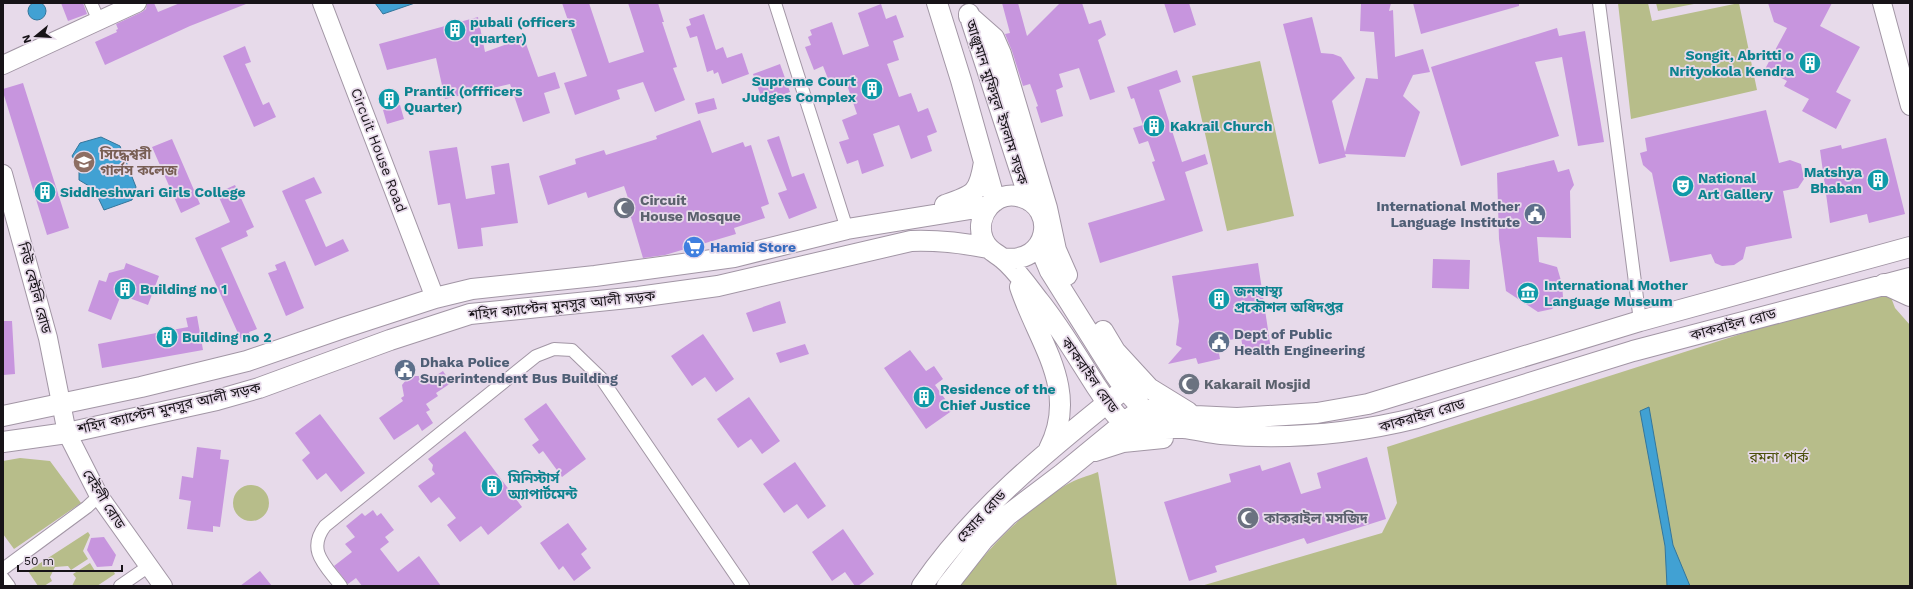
<svg xmlns="http://www.w3.org/2000/svg" width="1913" height="589" font-family="'Work Sans','Noto Sans Bengali',sans-serif">
<rect width="100%" height="100%" fill="#e7daea"/>
<path fill="#b7bd8a" d="M1618 3H1648L1652 21 1739 3 1757 90 1631 119Z
M1656 3H1699L1658 11Z
M1260 61 1294 216 1227 231 1192 76Z
M1872 292H1889L1895 308 1910 325V586H1201L1382 533 1397 503 1387 447Z
M20 458 50 461 81 503 14 549 3 534V461Z
M1098 472 1117 586H959C989 548 1024 510 1066 485 1076 479 1088 476 1098 472Z
M233 503a18 18 0 1 1 36 0a18 18 0 1 1-36 0Z
M88 532 90 535 83 551 88 559 71 570 68 566 55 567 50 577 52 581 44 586H38L28 571Z
M90 563 95 571 113 570 115 574 97 586H72L76 578 73 574Z"/>
<path fill="#41a1d3" stroke="#34769b" d="M28 11a9 9 0 1 1 18 0a9 9 0 1 1-18 0Z
M375 3H415L383 14Z
M101 137 120 146 136 187 132 200 104 210 94 189 79 180V168L72 156 80 143Z
M1649 407 1673 545 1690 586H1667L1665 546 1640 411Z"/>
<path fill="#c795de" d="M61 3H83L87 14 68 21Z
M147 3H154L158 12 180 3 246 4 190 26 105 65 95 42 117 32 116 30 118 29 116 24 142 12 146 9Z
M562 3H589L609 63 644 52 628 3H658L664 22H662L677 67 673 68 685 100 655 112 643 82 617 90 620 99 575 115 564 83 587 76Z
M1002 3H1018L1027 36 1060 3H1082L1089 24 1101 20 1106 35 1098 40 1115 92 1090 100 1079 68 1059 74 1063 87 1056 90 1063 116 1041 123 1036 107 1038 106 1030 84 1023 86 1012 51 1005 34 1010 33Z
M1164 3H1189L1196 25 1174 33Z
M1361 3H1391L1389 11 1393 10 1395 57 1423 49 1430 72 1413 75 1403 96 1420 112 1405 157 1345 154 1346 157 1319 164 1283 24 1312 17 1321 53 1333 54 1341 57 1355 78 1332 101 1345 152 1366 78 1378 79 1374 32 1360 31Z
M1413 3H1519V6L1421 34Z
M1768 3H1832L1820 26 1860 47 1836 92 1851 100 1836 129 1802 111 1809 99 1784 86 1787 81 1765 69 1787 28 1774 22Z
M881 4 886 19 896 15 904 37 893 41 899 60 887 64 899 97 911 93 918 112 928 108 937 132 927 136 932 151 911 159 899 125 873 134 884 166 862 174 858 160 847 164 839 142 849 139 842 120 857 114 845 79 830 84 823 66 814 70 805 47 811 45 808 37 812 35 810 30 832 22 843 55 869 46 858 13Z
M704 14 716 50 723 47 727 58 742 53 749 74 722 84 718 72 714 74 713 70 707 72 697 36 690 38 686 27 691 25 689 19Z
M478 17 485 52 524 38 538 77 555 72 560 88 544 93 550 113 523 122 510 84 445 99 436 58 387 70 379 44Z
M1557 28 1559 36 1585 31 1604 142 1578 146 1562 57 1535 62 1559 136 1461 166 1431 67Z
M245 46 251 62 245 64 263 105 269 102 276 117 254 127 223 56Z
M780 64 790 92 763 102 753 74Z
M1177 70 1181 82 1159 90 1182 162 1205 154 1208 164 1185 172 1203 231 1100 263 1088 223 1165 200 1152 162 1155 161 1148 141 1139 144 1133 128 1143 125 1134 98 1131 99 1127 87Z
M23 83 69 228 47 235 3 92V89Z
M714 98 717 109 698 114 695 103Z
M400 105 404 119 387 124 383 110Z
M1766 110 1779 163 1790 160 1801 164 1804 179 1798 188 1783 191 1792 238 1746 247 1743 259 1734 265 1722 266 1715 263 1711 254 1670 262 1652 173 1643 165 1640 153 1647 151 1645 138Z
M700 120 712 153 743 142 745 147 751 145 769 204 761 207 765 218 734 228 736 234 665 255 643 258 630 214 633 213 624 186 588 198 586 192 548 205 539 176 576 164 575 159 604 150 606 155 657 139 656 136Z
M779 136 792 177 804 173 817 208 789 219 778 193 787 190 767 140Z
M1886 138 1905 214 1869 223 1867 214 1830 223 1820 150 1841 145 1842 149Z
M172 139 200 204 181 213 152 147Z
M457 147 466 199 495 194 491 166 509 163 518 223 481 228 483 246 458 249 450 203 438 205 429 151Z
M1554 160 1558 172 1569 169 1574 185 1570 191 1571 238 1537 237 1539 262 1557 267 1562 284 1563 297 1552 309 1538 312 1506 291 1499 239 1497 173Z
M314 177 322 193 305 200 326 247 343 239 349 251 315 266 282 191Z
M235 185 254 227 246 231 248 236 221 248 257 329 249 332 251 337 242 342 195 238 230 222 217 193Z
M1433 259 1470 260 1469 289 1432 288Z
M285 261 304 308 286 316 268 273 277 270 275 265Z
M126 263 159 276 148 305 121 295 111 320 88 311 99 280 106 282 109 273 124 269Z
M1258 263 1271 350 1244 354 1241 338 1217 342 1220 359 1198 364 1196 358 1168 364 1182 348 1176 345 1179 321 1172 276Z
M780 301 786 323 753 332 746 313Z
M197 316 203 350 102 368 98 344 188 327 186 318Z
M3 321H12L15 374 3 375Z
M703 334 734 379 716 392 705 377 692 386 671 356Z
M805 344 809 354 780 363 776 353Z
M910 350 926 371 934 366 943 379 935 385 953 410 926 429 884 368Z
M443 371 451 383 436 393 438 396 426 404 430 410 426 412 433 423 422 431 418 424 394 440 379 418 403 401 401 398 404 396 402 385 406 380 415 376H419L426 382Z
M749 397 780 441 762 454 751 439 738 448 717 419Z
M546 403 586 459 562 477 543 451 539 454 532 445 539 440 524 419Z
M320 414 365 473 341 492 326 473 317 480 302 460 310 453 295 433Z
M465 431 522 507 488 535 481 526 460 542 447 525 456 518 439 497 431 503 418 486 435 474 432 470 433 465 428 459Z
M197 447 221 450 220 459 229 460 220 527 213 526V532L187 529 191 501 179 499 182 476 193 478Z
M1367 457 1386 519 1307 544 1304 538 1215 566 1217 572 1189 581 1164 502 1231 482 1229 474 1260 465 1262 471 1290 462 1301 494 1321 488 1317 473Z
M795 462 826 506 808 519 797 504 784 513 763 484Z
M373 510 377 516 381 513 394 530 385 537 389 542 380 549 398 572 419 556 441 586H362L356 578 348 584 334 566 352 552 345 544 355 537 346 526 362 513 365 516Z
M568 523 587 549 581 554 591 568 574 581 563 566 559 570 540 543Z
M843 529 874 574 858 586H855L845 572 832 581 812 552Z
M104 537 116 555 112 566 97 567 87 550 91 538Z
M260 571 272 586H240Z"/>
<g fill="none" stroke-linecap="round" stroke-linejoin="round">
<g stroke="#a296a5" stroke-width="14">
<path id="street" d="M91 3 99 21
M775 3 847 229
M1599 3 1640 321
M3 569 87 507 99 496
M3 578 9 586
M120 586 149 566
M341 586C326 566 306 551 325 526L536 356 554 349 572 350 601 378 743 586"/>
</g>
<g stroke="#a296a5" stroke-width="20">
<path id="secondary" d="M322 3 435 298
M1882 3 1910 106
M3 65 137 3
M3 174 48 338 67 433 99 496 163 586"/>
</g>
<g stroke="#a296a5" stroke-width="22">
<path id="primary" d="M937 3 961 80 995 201
M969 14 1030 201
M969 16 994 38 1001 54 1047 208 1056 250 1067 275
M945 205C974 195 979 194 984 162
M1039 245 1050 271 1114 373 1125 389 1142 408 1149 410 1195 416 1237 418 1317 413 1368 404 1640 321 1910 247
M1002 258C1050 266 1058 207 1021 197 996 189 974 215 983 239 987 249 994 252 1002 258 1016 269 1028 287 1039 301 1060 327 1078 358 1096 386 1104 397 1112 414 1124 422 1134 430 1169 428 1183 428 1196 429 1208 433 1221 434 1288 440 1352 434 1417 418L1633 351 1910 278
M1884 284 1910 296
M1020 287C1038 342 1080 389 1049 449
M1103 331 1115 351 1149 388 1188 412
M3 416 141 387 247 361 343 328 435 298 472 289 595 276 734 257 847 229 989 206
M3 442 67 433 217 400 259 388 390 340 470 314 638 297 718 286 911 241C938 240 963 243 988 248
M1095 451 1123 442 1163 438
M922 586C974 510 1046 452 1117 395
M947 586 983 540 1008 515 1062 474 1135 414"/>
</g>
<use href="#street" stroke="#fff" stroke-width="12"/>
<use href="#secondary" stroke="#fff" stroke-width="18"/>
<use href="#primary" stroke="#fff" stroke-width="20"/>
</g>
<defs>
<g id="building-disc" transform="scale(1.15)"><circle r="9.5" fill="#0f9aa8" stroke="#e7daea"/><path d="M-4-6H4V6H1V3H-1V6H-4ZM-2.5-4.3h1.7v1.8h-1.7ZM.8-4.3h1.7v1.8H.8ZM-2.5-1h1.7V.8h-1.7ZM.8-1h1.7V.8H.8Z" fill="#fff"/></g>
<g id="university-disc" transform="scale(1.15)"><circle r="9.5" fill="#8d6e63" stroke="#e7daea"/><path d="M0-5L7-2L0 1L-7-2ZM-4 1L0 2.5L4 1V4Q0 6-4 4Z" fill="#fff"/></g>
<g id="theatre-disc" transform="scale(1.15)"><circle r="9.5" fill="#0f9aa8" stroke="#e7daea"/><path d="M-5-5.5Q0-4 5-5.5V0Q5 5 0 6Q-5 5-5 0ZM-3.3-2.5H-1v1.5H-3.3ZM1-2.5H3.3v1.5H1ZM-2.8 1Q0 5.5 2.8 1Z" fill="#fff"/></g>
<g id="mosque-disc" transform="scale(1.15)"><circle r="9.5" fill="#6b7280" stroke="#e7daea"/><path d="M3.5-4.9A6 6 0 1 0 3.5 4.9A5 5 0 1 1 3.5-4.9Z" fill="#fff"/></g>
<g id="civic-disc" transform="scale(1.15)"><circle r="9.5" fill="#5c6f8a" stroke="#e7daea"/><path d="M-.6-6.5H3V-4.5H.6V-3L4-1V1h2V6H-6V1h2V-1L-.6-3ZM-1.2 2.5V6h2.4V2.5Z" fill="#fff"/></g>
<g id="supermarket-disc" transform="scale(1.15)"><circle r="9.5" fill="#3f7fe0" stroke="#e7daea"/><path d="M-6-5.5h2.5l.6 2H6L4.5 2H-2.5L-4.4-4H-6ZM-1.5 3.2a1.3 1.3 0 1 0 .1 0ZM3 3.2a1.3 1.3 0 1 0 .1 0Z" fill="#fff"/></g>
<g id="museum-disc" transform="scale(1.15)"><circle r="9.5" fill="#0f9aa8" stroke="#e7daea"/><path d="M0-6L6-3V-2H-6V-3ZM-5-1h2V3h-2ZM-1-1h2V3h-2ZM3-1h2V3H3ZM-6 4H6V6H-6Z" fill="#fff"/></g>
</defs>
<g fill-rule="evenodd">
<use href="#building-disc" x="455" y="30"/>
<use href="#building-disc" x="1810" y="63"/>
<use href="#building-disc" x="872" y="89"/>
<use href="#building-disc" x="389" y="99"/>
<use href="#building-disc" x="1154" y="126"/>
<use href="#university-disc" x="84" y="162"/>
<use href="#building-disc" x="1878" y="180"/>
<use href="#theatre-disc" x="1683" y="186"/>
<use href="#building-disc" x="45" y="192"/>
<use href="#mosque-disc" x="624" y="208"/>
<use href="#civic-disc" x="1535" y="214"/>
<use href="#supermarket-disc" x="694" y="247"/>
<use href="#building-disc" x="125" y="289"/>
<use href="#museum-disc" x="1528" y="293"/>
<use href="#building-disc" x="1219" y="299"/>
<use href="#building-disc" x="167" y="337"/>
<use href="#civic-disc" x="1219" y="342"/>
<use href="#civic-disc" x="405" y="370"/>
<use href="#mosque-disc" x="1189" y="384"/>
<use href="#building-disc" x="924" y="397"/>
<use href="#building-disc" x="492" y="486"/>
<use href="#mosque-disc" x="1248" y="518"/>
</g>
<g text-anchor="middle" stroke-width="3.5" stroke-linejoin="round" paint-order="stroke">
<g font-size="14" font-weight="bold" fill="#0d838f" stroke="#e7daea" text-anchor="start">
<text x="470" y="27">pubali (officers<tspan x="470" dy="16">quarter)</tspan></text>
<text x="1794" y="60" text-anchor="end">Songit, Abritti o<tspan x="1794" dy="16">Nrityokola Kendra</tspan></text>
<text x="856" y="86" text-anchor="end">Supreme Court<tspan x="856" dy="16">Judges Complex</tspan></text>
<text x="404" y="96">Prantik (offficers<tspan x="404" dy="16">Quarter)</tspan></text>
<text x="1170" y="131">Kakrail Church</text>
<text x="1862" y="177" text-anchor="end">Matshya<tspan x="1862" dy="16">Bhaban</tspan></text>
<text x="1698" y="183">National<tspan x="1698" dy="16">Art Gallery</tspan></text>
<text x="60" y="197">Siddheshwari Girls College</text>
<text x="1544" y="290">International Mother<tspan x="1544" dy="16">Language Museum</tspan></text>
<text x="140" y="294">Building no 1</text>
<text x="1234" y="296">জনস্বাস্থ্য<tspan x="1234" dy="16">প্রকৌশল অধিদপ্তর</tspan></text>
<text x="182" y="342">Building no 2</text>
<text x="940" y="394">Residence of the<tspan x="940" dy="16">Chief Justice</tspan></text>
<text x="508" y="483">মিনিস্টার্স<tspan x="508" dy="16">অ্যাপার্টমেন্ট</tspan></text>
</g>
<g font-size="14" fill="#171318" stroke="#e7daea">
<text transform="translate(997 102) rotate(72)" y="5">আঞ্জুমান মুফিদুল ইসলাম সড়ক</text>
<text transform="translate(379 150) rotate(69)" y="5">Circuit House Road</text>
<text transform="translate(35 288) rotate(75)" y="5">নিউ বেইলি রোড</text>
<text transform="translate(562 305) rotate(-6)" y="5">শহিদ ক্যাপ্টেন মুনসুর আলী সড়ক</text>
<text transform="translate(1733 324) rotate(-15)" y="5">কাকরাইল রোড</text>
<text transform="translate(1090 375) rotate(55)" y="5">কাকরাইল রোড</text>
<text transform="translate(169 408) rotate(-13)" y="5">শহিদ ক্যাপ্টেন মুনসুর আলী সড়ক</text>
<text transform="translate(1422 415) rotate(-16)" y="5">কাকরাইল রোড</text>
<text transform="translate(104 499) rotate(58)" y="5">বেইলী রোড</text>
<text transform="translate(981 516) rotate(-47)" y="5">হেয়ার রোড</text>
</g>
<g font-size="14" font-weight="bold" fill="#785e54" stroke="#e7daea" text-anchor="start">
<text x="100" y="159">সিদ্ধেশ্বরী<tspan x="100" dy="16">গার্লস কলেজ</tspan></text>
</g>
<g font-size="14" font-weight="bold" fill="#5b616d" stroke="#e7daea" text-anchor="start">
<text x="640" y="205">Circuit<tspan x="640" dy="16">House Mosque</tspan></text>
<text x="1204" y="389">Kakarail Mosjid</text>
<text x="1264" y="523">কাকরাইল মসজিদ</text>
</g>
<g font-size="14" font-weight="bold" fill="#4e5e75" stroke="#e7daea" text-anchor="start">
<text x="1520" y="211" text-anchor="end">International Mother<tspan x="1520" dy="16">Language Institute</tspan></text>
<text x="1234" y="339">Dept of Public<tspan x="1234" dy="16">Health Engineering</tspan></text>
<text x="420" y="367">Dhaka Police<tspan x="420" dy="16">Superintendent Bus Building</tspan></text>
</g>
<g font-size="14" font-weight="bold" fill="#366cbe" stroke="#e7daea" text-anchor="start">
<text x="710" y="252">Hamid Store</text>
</g>
<g font-size="14" fill="#4b4f09" stroke="#e7daea">
<text x="1779" y="462">রমনা পার্ক</text>
</g>
</g>
<rect width="1913" height="589" fill="none" stroke="#171318" stroke-width="8"/>
<g transform="translate(36 36) rotate(252)" stroke="#e7daea" stroke-width="3" paint-order="stroke">
<path d="M0-3L7 15L0 10L-7 15Z" fill="#171318"/>
<text y="-6" font-size="11" font-weight="bold" text-anchor="middle" fill="#171318">N</text>
</g>
<path d="M18 565v6h104v-6" fill="none" stroke="#171318" stroke-width="2"/>
<text x="24" y="565" font-size="12" fill="#171318" stroke="#e7daea" stroke-width="3" paint-order="stroke">50 m</text>
</svg>
